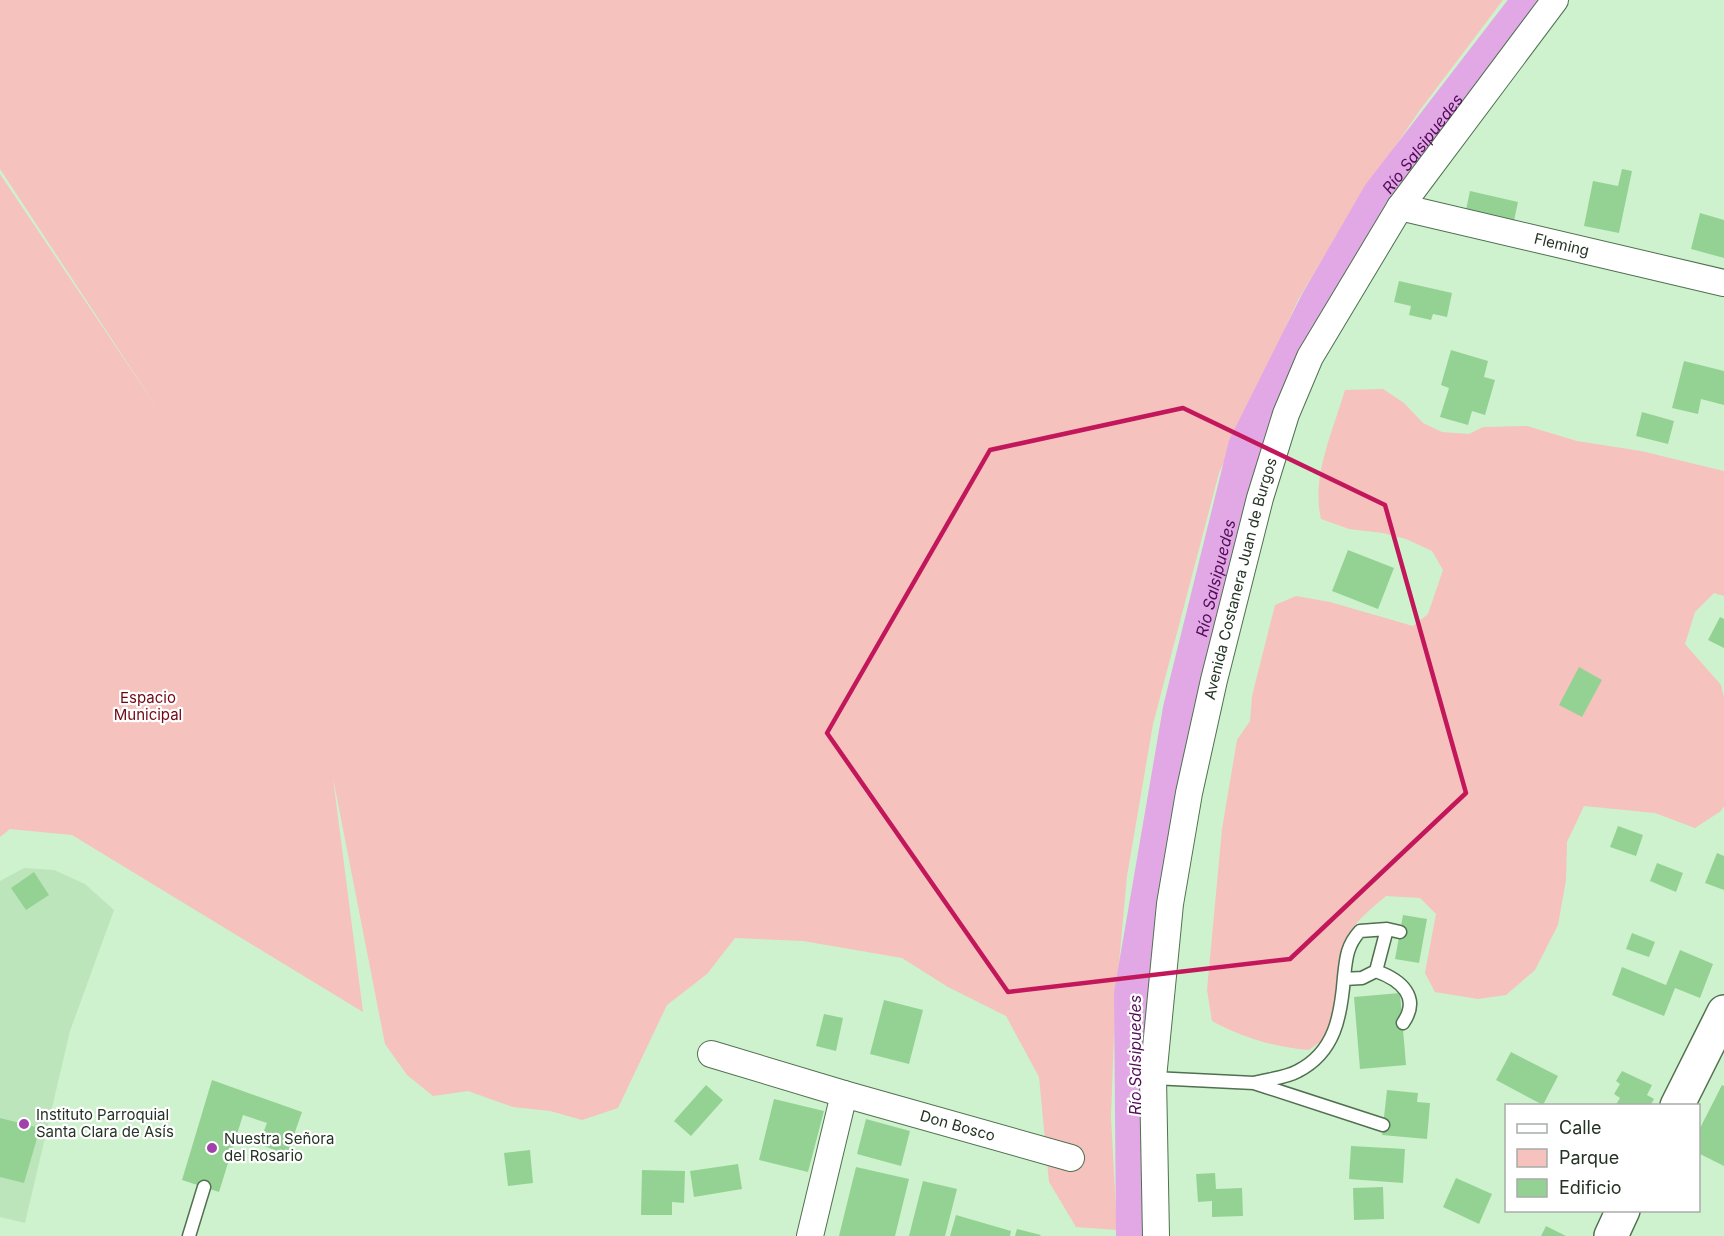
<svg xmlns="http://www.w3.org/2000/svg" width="1724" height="1236" font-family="Inter,sans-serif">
<rect width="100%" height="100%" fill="#cef2cd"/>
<path fill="#bde5bc" d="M24 868 54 870 85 884 114 910 70 1031 25 1223 0 1217V881Z"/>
<path fill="#f6c2bd" d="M0 0H1503L1420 110 1355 205 1298 300 1219 473 1153 724 1127 876 1115 1006 1111 1117 1117 1230 1076 1227 1049 1182 1039 1077 1006 1016 948 987 902 958 803 941 735 938 707 974 667 1005 618 1108 582 1120 550 1111 513 1107 468 1091 433 1096 407 1075 385 1044 333 778 363 1012 72 835 10 829 0 837V174L159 411 0 169Z
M1383 389 1404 403 1423 423 1442 432 1469 434 1483 427 1527 426 1577 441 1641 451 1724 471V596L1714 593 1695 612 1685 644 1721 685 1724 697V806L1721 811 1695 828 1655 813 1584 806 1567 842 1566 880 1558 925 1535 970 1506 995 1478 999 1435 992 1425 973 1436 914 1420 898 1386 896C1373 907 1359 918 1350 932 1330 963 1342 1004 1326 1035 1323 1041 1314 1046 1309 1050 1274 1047 1243 1038 1212 1021L1207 990 1222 829 1237 740 1250 721 1252 696 1275 605 1296 596 1330 602 1413 626 1428 614 1443 570 1432 551 1406 539 1383 533 1349 529 1321 519C1311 477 1333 431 1345 390Z"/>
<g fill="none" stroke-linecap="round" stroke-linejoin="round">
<path stroke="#e2a8e6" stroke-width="40" id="s1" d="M1136 1236 1134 994 1183 709 1248 447 1320 303 1382 196 1533 0"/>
</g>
<path fill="#94d294" d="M1622 169 1632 171 1619 233 1584 226 1593 181 1618 186Z
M1470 191 1518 202 1512 230 1464 219Z
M1700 213 1724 220V258L1691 249Z
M1399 281 1452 293 1447 317 1433 314 1431 320 1409 315 1411 306 1394 302Z
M1451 350 1488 361 1484 377 1495 380 1485 415 1472 411 1468 425 1440 417 1449 388 1441 385Z
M1684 361 1724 371V405L1701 399 1698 414 1672 408Z
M1642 412 1674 421 1668 444 1636 436Z
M1348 550 1394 568 1378 609 1332 591Z
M1720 617 1724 619V648L1708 640Z
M1579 667 1602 680 1582 717 1559 705Z
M1618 826 1643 835 1636 856 1610 847Z
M1717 853 1724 856V890L1705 883Z
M1657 863 1683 873 1676 892 1650 881Z
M34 872 49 895 26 910 11 888Z
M1403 915 1427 919 1419 963 1395 959Z
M1632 933 1655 942 1649 957 1626 949Z
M1680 950 1713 964 1700 998 1675 988 1664 1016 1612 995 1622 967 1666 985Z
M1400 993 1406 1065 1360 1069 1354 997Z
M884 1000 923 1010 909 1064 870 1054Z
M824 1014 843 1018 836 1051 816 1046Z
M1511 1052 1558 1076 1543 1105 1496 1080Z
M1622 1071 1652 1085 1647 1095 1654 1099 1650 1106H1615L1620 1098 1614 1094 1620 1084 1616 1081Z
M212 1080 302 1112 287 1155 259 1144 267 1123 243 1115 219 1192 182 1180Z
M706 1085 723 1100 691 1136 674 1121Z
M1722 1085 1724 1086V1166L1698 1153V1132Z
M1387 1090 1418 1093 1417 1102 1430 1103 1427 1139 1382 1135Z
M774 1099 824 1111 808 1172 759 1160Z
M0 1118 40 1128 24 1183 0 1177Z
M866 1119 910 1131 901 1166 857 1154Z
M1351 1146 1405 1149 1403 1183 1349 1179Z
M530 1150 533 1183 508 1186 504 1153Z
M738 1164 742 1189 694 1197 690 1171Z
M856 1167 909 1179 895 1236H839Z
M642 1170 685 1171 684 1203 672 1202V1215H641Z
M1215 1173 1216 1189 1242 1188 1243 1216 1212 1217V1201L1198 1202 1196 1174Z
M1456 1178 1492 1194 1479 1224 1443 1207Z
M923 1181 957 1189 945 1236H909Z
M1383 1187 1384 1219 1354 1220 1353 1188Z
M956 1215 1011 1231 1010 1236H950Z
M1546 1226 1566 1236H1541Z
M1017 1229 1041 1235 1040 1236H1015Z"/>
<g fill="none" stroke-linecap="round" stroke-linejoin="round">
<g stroke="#507050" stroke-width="15">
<path id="lane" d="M1376 971C1401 980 1421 997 1403 1023
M1344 979 1362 978 1376 971 1387 929
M1153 1078 1254 1083 1383 1125
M1254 1083C1268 1079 1286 1078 1298 1071 1335 1052 1341 1016 1344 977 1346 958 1347 945 1360 931L1387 929 1400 932
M189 1236 204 1187"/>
</g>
<g stroke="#507050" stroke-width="28">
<g id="street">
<path id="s2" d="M1400 207 1724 283"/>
<path d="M711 1054 844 1094 810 1236"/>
<path id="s3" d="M844 1094 1071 1158"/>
<path id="s4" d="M1156 1236 1153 1078 1170 904 1189 793 1214 680 1260 498 1286 414 1310 357 1400 207 1555 0"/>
</g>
</g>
<g stroke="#507050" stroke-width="36">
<path id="secondary" d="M1677 1106 1724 1012
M1611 1236 1623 1210"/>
</g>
<use href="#lane" stroke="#fff" stroke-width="12"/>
<use href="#street" stroke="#fff" stroke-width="26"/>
<use href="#secondary" stroke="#fff" stroke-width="33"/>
</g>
<path fill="none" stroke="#c2185b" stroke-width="4.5" stroke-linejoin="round" d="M1183 408 1385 505 1466 793 1290 959 1008 992 827 733 990 450Z"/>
<g fill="#a141aa" stroke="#fff" stroke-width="2">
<circle cx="24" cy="1124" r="6"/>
<circle cx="212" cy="1148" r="6"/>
</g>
<g text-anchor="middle" stroke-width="4.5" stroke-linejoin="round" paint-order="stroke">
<g font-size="15" fill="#253325" stroke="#fff">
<text dy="5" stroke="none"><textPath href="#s2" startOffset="166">Fleming</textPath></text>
<text dy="5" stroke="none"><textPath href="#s4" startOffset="666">Avenida Costanera Juan de Burgos</textPath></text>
<text dy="5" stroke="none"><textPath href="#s3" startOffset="118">Don Bosco</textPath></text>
</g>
<g font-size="15" fill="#720712" stroke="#fff">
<text x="148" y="703">Espacio<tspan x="148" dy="17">Municipal</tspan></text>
</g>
<g font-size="15" fill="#253325" stroke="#fff" text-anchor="start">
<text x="36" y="1120">Instituto Parroquial<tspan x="36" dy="17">Santa Clara de Asís</tspan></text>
<text x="224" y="1144">Nuestra Señora<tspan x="224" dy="17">del Rosario</tspan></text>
</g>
<g font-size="16" font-style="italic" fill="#530c59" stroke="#fff">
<text dy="6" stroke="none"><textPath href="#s1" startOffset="1152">Río Salsipuedes</textPath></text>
<text dy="6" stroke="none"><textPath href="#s1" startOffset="666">Río Salsipuedes</textPath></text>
<text transform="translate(1135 1055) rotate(-90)" y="6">Río Salsipuedes</text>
</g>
</g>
<rect x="1505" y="1104" width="195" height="108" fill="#ffffff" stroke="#a8ada8" stroke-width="1.5"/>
<rect x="1517" y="1124" width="30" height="9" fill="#ffffff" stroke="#a8ada8" stroke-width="1.5"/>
<text x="1559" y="1134" font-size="18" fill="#253325">Calle</text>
<rect x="1517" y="1149" width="30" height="18" fill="#f6c2bd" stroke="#a8ada8" stroke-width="1.5"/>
<text x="1559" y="1164" font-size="18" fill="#253325">Parque</text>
<rect x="1517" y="1179" width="30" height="18" fill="#94d294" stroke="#a8ada8" stroke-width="1.5"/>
<text x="1559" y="1194" font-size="18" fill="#253325">Edificio</text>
</svg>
